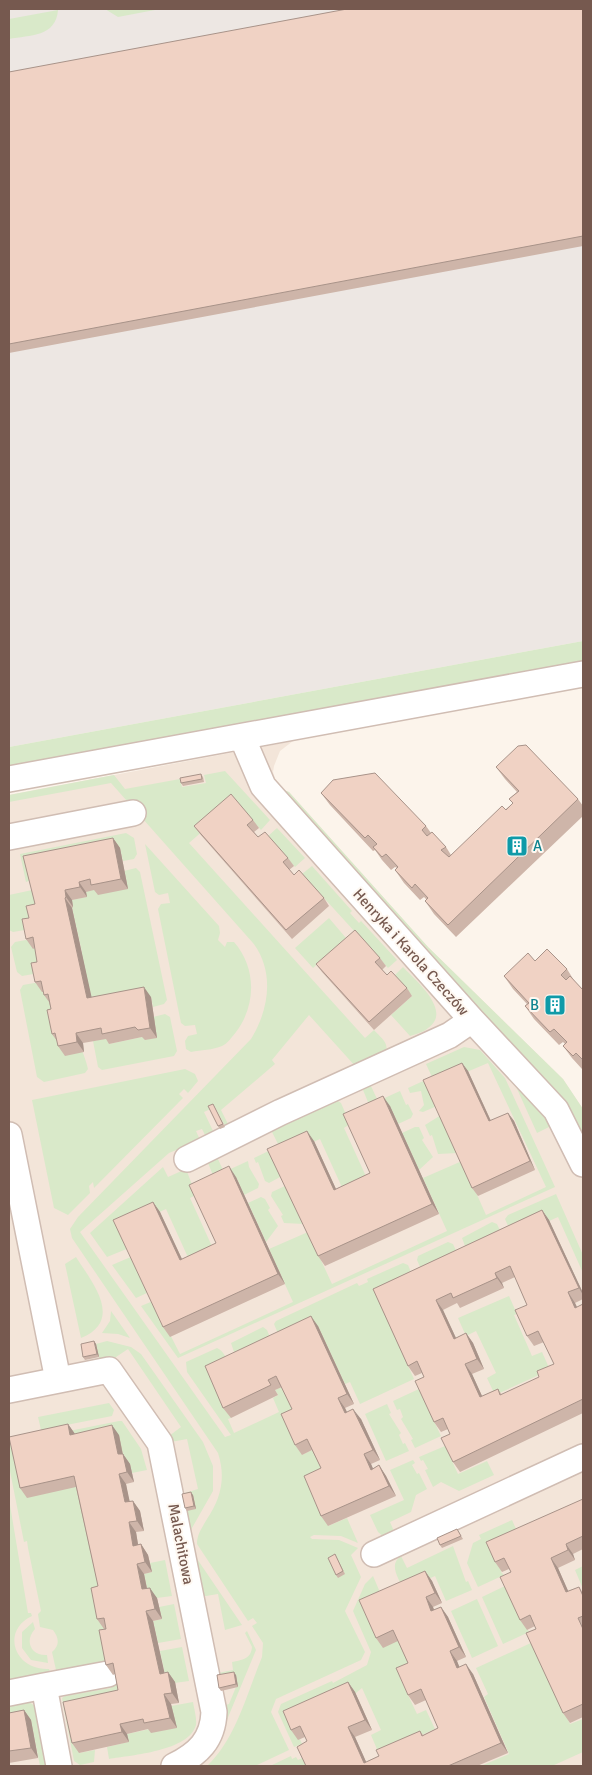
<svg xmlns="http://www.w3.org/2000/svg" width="592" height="1775" font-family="Signika,sans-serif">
<rect width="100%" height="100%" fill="#fcf4eb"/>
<path fill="#f3e5d9" d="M293 741 280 751 274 766 273 772 278 788 289 792 428 947 563 1079 583 1109V1766H9V795Z"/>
<path fill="#ede7e3" d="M9 9H583V641L9 747Z"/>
<path fill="#d9e9c9" d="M105 9H160L118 17Z
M58 10C56 37 30 35 9 39V19Z
M583 641V662L9 766V747Z
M225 771 270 820 261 830 236 802 189 843 365 1038 374 1030C380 1037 389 1042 386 1052L356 1067 309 1015 272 1060 275 1064 221 1110 229 1126 226 1128 215 1107 204 1112 214 1133 206 1137 202 1129 196 1131 200 1140 169 1153 80 1232 225 1437 231 1435 187 1372 186 1362 217 1348C235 1355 230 1401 231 1418L228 1419 234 1433 279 1412 273 1398 278 1395 275 1390 283 1386 299 1419 302 1455 314 1449 328 1478V1526L347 1518 358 1543 341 1536 314 1535 310 1537 312 1539 339 1540 358 1548 351 1555 361 1577 345 1611 365 1652 361 1660 276 1699 271 1712 289 1750 255 1766H207C236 1739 247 1693 262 1657L263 1643 252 1626 257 1623 253 1618 248 1621 197 1544C197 1534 202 1528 207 1519 221 1498 226 1478 218 1453L72 1238 70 1229 78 1217 251 1039C269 1010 275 972 253 943L111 783 9 802V795L114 775 125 789 180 779 182 787 206 783 204 775Z
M278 788 289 792 428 947 563 1079 583 1109V1138L568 1109Z
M277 828 305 858 295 867 267 837Z
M126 833 134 838 137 854 134 859 123 861 120 849 26 882 20 854Z
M145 844 219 926 220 933 218 940 225 947 227 942H234C257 968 256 1006 236 1032 232 1037 227 1044 222 1046 213 1050 201 1050 191 1052L186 1049 185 1041 188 1036 197 1034 195 1025 185 1026 181 1023 158 909 161 904 170 903 168 893 159 895 155 892Z
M312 866 352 911 350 913 359 923 361 921 397 960 388 968 302 874Z
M136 868 140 872 167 1000 164 1004 153 1007 151 997 94 1008 81 953 82 952 72 908V900L86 897V892L124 871Z
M37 889 36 928 13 932 9 930V895Z
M329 918 346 938 313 968 295 948Z
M31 939 40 948 45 972 22 976 17 972 11 947 15 942Z
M403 967C415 980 453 1011 428 1028 424 1032 416 1034 410 1036L391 1015 412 996 395 975Z
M40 982C59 1003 82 1042 88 1069L85 1073 44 1082 37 1077 20 990 23 985Z
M165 1014 170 1017 177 1051 174 1056 102 1070 98 1067 93 1041 108 1038 109 1044 142 1037H157L153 1017Z
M464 1047 480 1050 505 1078 555 1187 178 1358 141 1306 153 1301 180 1354 293 1302 269 1249 308 1232 332 1284 447 1231 423 1178 462 1161 486 1215 546 1187 488 1063 429 1088 437 1106 423 1112 419 1111 424 1105 421 1091 410 1093 408 1088 432 1077 426 1064Z
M185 1069 195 1074 198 1081 188 1093 184 1089 179 1094 183 1098 94 1188 93 1182 89 1186 90 1193 68 1215 54 1208 32 1100Z
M513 1080 553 1125 537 1133Z
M370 1084 378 1101 400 1091 406 1105 408 1104 413 1114 411 1118 398 1124 390 1107 373 1114 363 1090Z
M338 1101 341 1103 350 1124 344 1128 369 1183 345 1194 320 1139 275 1159 282 1176 269 1183 265 1181 258 1162 256 1163 254 1158 279 1146 271 1130Z
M441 1115 458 1153 438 1154 432 1135 430 1136 425 1125Z
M415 1127H419L424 1138 422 1140 433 1157 419 1170 402 1133Z
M216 1155 224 1172 248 1161 249 1167 259 1184 258 1188 244 1195 236 1177 217 1185 208 1163Z
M163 1167 168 1177 186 1169 196 1195 190 1198 215 1253 191 1264 166 1209 121 1230 129 1248 107 1257 90 1233Z
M287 1185 304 1224 284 1223 281 1216 283 1215 271 1196 272 1192Z
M556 1194 583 1255V1273L558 1217 513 1237 505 1219 508 1215Z
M261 1197 265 1199 270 1208 268 1210 278 1226 266 1242 248 1203Z
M492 1222 497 1224 505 1241 469 1257 462 1238Z
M448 1242 453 1244 461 1261 425 1278 417 1260 418 1256Z
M133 1256 149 1292 136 1298 112 1265Z
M76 1257C91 1281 125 1320 81 1338L65 1264Z
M403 1263 408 1265 415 1282 406 1356 404 1357 414 1379 360 1404 350 1382 345 1384 318 1327 282 1343 274 1324 276 1321 357 1283 359 1286 368 1282 367 1279Z
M509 1296 517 1314 514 1315 532 1356 542 1352 550 1370 495 1395 487 1378 496 1373 476 1331 466 1336 458 1318Z
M111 1311 130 1338 118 1334 102 1333 110 1321Z
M263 1327 267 1330 274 1347 238 1364 231 1343Z
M107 1341 131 1347 141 1354 203 1442 213 1466V1491L188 1535 182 1494 198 1489 187 1439 171 1442 169 1436 181 1427 128 1349 113 1359 100 1362 96 1344Z
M419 1389 441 1436 415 1448 411 1440 413 1439 401 1419 403 1417 400 1409 397 1410 393 1401Z
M109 1403 114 1410 112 1416 41 1430 38 1417Z
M387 1404 391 1413 389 1414 401 1433 399 1435 403 1444 405 1443 409 1451 386 1461 365 1414Z
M119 1421H122L141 1449 147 1470 132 1473 130 1464 39 1437Z
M28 1439 81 1486 113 1675 125 1700 79 1753 95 1750 94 1762 80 1765 74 1761 62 1698 65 1696 111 1688 106 1662 56 1670 52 1652C60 1645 59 1638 53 1630L40 1627 38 1614 41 1611 28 1548 27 1541 24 1542 9 1466V1443Z
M445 1446 458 1474 487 1461 494 1475 459 1491 441 1482 433 1487 425 1470 428 1469 423 1460 421 1461 419 1457Z
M413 1460 415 1463 412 1465 417 1474 419 1473 427 1489 416 1495 411 1512 390 1522 396 1536 385 1538 378 1532 370 1515 404 1500 390 1470Z
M9 1499 28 1613H31L32 1616C0 1631 15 1671 49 1669L50 1672 9 1680Z
M512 1520 521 1540 501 1572 504 1575 478 1587 467 1563 473 1543 481 1539 479 1535Z
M453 1546 466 1582 468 1581 472 1590 446 1601 435 1576 404 1590C399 1579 388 1565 401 1556L407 1568Z
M191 1550 242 1625 225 1630 218 1594 200 1597Z
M165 1560 172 1596 149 1599 144 1574 152 1572 150 1563Z
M583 1566V1589L575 1570Z
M373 1576 413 1669 399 1676 417 1714 426 1710 435 1729 379 1754 371 1735 381 1730 362 1688 300 1739 302 1744 294 1747 278 1712 281 1704 332 1681 333 1683 367 1665 371 1652 353 1611 365 1584Z
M507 1585 529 1632 503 1644 482 1597Z
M477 1599 498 1646 472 1658 451 1611Z
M174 1604 181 1639 158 1643 153 1621 162 1619 159 1607Z
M33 1622 35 1629C24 1641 31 1656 47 1655L48 1663 31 1660 22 1648V1632Z
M247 1631 256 1650 219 1739 222 1706 229 1704 236 1687 238 1686 216 1679 218 1673 233 1670 232 1662C242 1660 251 1659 252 1647L245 1633Z
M533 1642 570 1724 583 1719V1752L552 1766H481L509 1754 484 1697 488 1694 476 1668Z
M182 1647 189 1681 167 1684 160 1651Z
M29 1702 35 1706 48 1766H40L31 1721 9 1725V1706Z
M193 1702C194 1709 197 1718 196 1725 189 1751 132 1755 109 1759L107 1747 128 1742 127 1734 150 1729 171 1706Z
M291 1756 292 1759 296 1757 298 1760 304 1757 309 1766H270Z"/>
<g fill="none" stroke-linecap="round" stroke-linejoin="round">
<g stroke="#d0bdb3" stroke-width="28">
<path id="minor" d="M242 737 263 786 472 1020 556 1110 583 1164
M9 779 583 674
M9 837 133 813
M9 1135 58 1380
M187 1159 281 1112 450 1035 472 1020
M9 1390 109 1370 160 1443 214 1712C213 1740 198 1754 174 1766
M374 1554 583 1457
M44 1686 108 1674
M9 1693 44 1686 59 1766"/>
</g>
<use href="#minor" stroke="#fff" stroke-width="25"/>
</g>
<path fill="#ceb5a9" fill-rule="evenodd" d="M583 9V246L9 353V72Z
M496 767 578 799 583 806V816L456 937 434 914 425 901 427 900 424 897 420 900 404 883 395 870 397 868 395 867 391 870 382 860 375 850 373 851 330 805 321 793 426 826 431 833 446 847 451 855 513 803 509 799 517 792 505 779Z
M201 774 203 777 204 782 183 786 181 783Z
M253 820 259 828 254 832 258 837 288 858 294 866 289 870 294 875 324 898 329 906 292 939 200 834 194 826Z
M113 838 120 848 128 889 98 895 94 890 86 892 87 897 72 900 73 907 72 908 91 997H151L157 1038 145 1040 142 1037 109 1044 106 1039 83 1043 84 1052 65 1056 58 1046 57 1041 52 1034 51 1009 49 1002 44 995V992H42L35 982 37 962 35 948 33 949 26 939 29 918 35 904Z
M380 958 386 966 382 970 387 975 407 988 412 996 374 1030 322 972 316 964Z
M535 961 567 969 575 982 583 990V1067L582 1069 572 1058 563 1046 565 1044 563 1042 559 1045 534 1019 525 1006 527 1004 513 989 504 976Z
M462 1063 468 1071 491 1121 508 1113 514 1121 535 1170 478 1196 472 1188Z
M213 1104 225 1127 220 1129 218 1126Z
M390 1106 439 1214 325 1266 318 1256 314 1141 336 1189 370 1173Z
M236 1177 285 1284 170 1337 163 1327 153 1202 160 1212 182 1259 216 1243Z
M542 1210 549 1220 583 1293V1299L575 1303 577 1307 583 1304V1413L460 1472 453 1462 450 1434 448 1429 441 1432 434 1422 424 1377 422 1373 415 1376 408 1366 373 1289ZM515 1277 527 1305V1336L534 1346 544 1342 554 1364 539 1377 502 1395 498 1389 482 1396 472 1374 484 1369 473 1343 466 1333 456 1338 443 1310 457 1303 460 1308 504 1288 502 1283Z
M318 1326 354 1404 345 1408 347 1412 361 1419 380 1460 371 1464 373 1469 379 1465 386 1476 396 1496 328 1526 321 1516V1468L312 1450 302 1455 295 1445 292 1409 282 1387 275 1390 278 1395 231 1418 223 1408Z
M94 1341 96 1344 99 1357 85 1360 83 1357Z
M68 1424 75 1434 119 1435 123 1454 130 1464 134 1482 126 1484 129 1502 133 1501 140 1511 144 1531 136 1532 138 1545 141 1544 148 1555 152 1572 144 1574 147 1588 157 1598 162 1619 153 1621 164 1673 168 1672 175 1682 179 1703 171 1704 177 1728 151 1733 148 1729 127 1734 129 1742 79 1753 72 1743 118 1690 115 1674 113 1675 106 1665 104 1629 97 1619 98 1586 76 1487 27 1498 20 1488Z
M193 1495 196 1509 187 1511 185 1508Z
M583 1499V1549L573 1554 575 1560 558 1568 568 1591 579 1587 583 1593V1717L570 1723 563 1713 535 1626 527 1630 520 1620 511 1572 509 1569 502 1572 495 1562Z
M457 1529 463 1539 442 1548 440 1545Z
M335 1554 345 1574 338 1578 336 1575Z
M425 1571 432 1581 442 1603 433 1607 434 1610 441 1607 448 1617 466 1657 457 1661 459 1667 473 1674 508 1753 477 1766H306L307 1741 305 1737 298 1740 291 1730 348 1682 355 1692 372 1730 355 1737 366 1762 379 1756 420 1731 423 1735 438 1728 426 1700 415 1705 408 1695V1663L398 1641 383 1648 376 1638Z
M236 1675 238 1687 221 1691 219 1688Z
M24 1710 31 1720 38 1758 9 1763V1713Z"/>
<path fill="#a89389" d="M113 838 120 848 128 889 121 879Z
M79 882 86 892 87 897 80 887Z
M65 890 72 900 73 907 66 897Z
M65 898 72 908 94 1008 87 998Z
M144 987 151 997 157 1038 150 1028Z
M76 1033 83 1043 84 1052 77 1042Z
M462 1063 468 1071 495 1130 489 1121Z
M383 1096 390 1106 439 1214 432 1204Z
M508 1113 514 1121 535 1170 530 1161Z
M307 1131 314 1141 341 1200 334 1190Z
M229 1166 236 1177 285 1284 278 1274Z
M153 1202 160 1212 187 1270 180 1260Z
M542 1210 549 1220 583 1293V1295L579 1288Z
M495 1273 502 1283 504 1288 497 1278Z
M568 1292 575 1303 582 1318 575 1308Z
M436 1300 443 1310 461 1349 454 1339Z
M311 1316 318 1326 354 1404 347 1394Z
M466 1333 473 1343 484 1369 477 1359Z
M94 1341 96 1344 99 1357 97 1354Z
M465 1364 472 1374 487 1407 480 1397Z
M338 1398 345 1408 352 1423 345 1413Z
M353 1409 361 1419 380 1460 373 1450Z
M68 1424 75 1434 70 1435Z
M112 1425 119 1435 123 1456V1454L130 1464 134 1482 127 1472 118 1454Z
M364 1454 371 1464 378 1480 371 1470Z
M379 1465 386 1476 396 1496 389 1486Z
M119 1474 126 1484 132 1512 125 1502Z
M191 1492 193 1495 196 1509 194 1506Z
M133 1501 140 1511 144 1531 137 1521Z
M129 1522 136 1532 140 1556 133 1546Z
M141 1544 148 1555 152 1572 145 1562Z
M566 1544 573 1554 575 1560 568 1550Z
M551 1558 558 1568 573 1602 566 1592Z
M137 1564 144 1574 149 1599 142 1589Z
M425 1571 432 1581 442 1603 435 1593Z
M150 1588 157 1598 162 1619 155 1609Z
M426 1597 433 1607 438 1621 431 1611Z
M441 1607 448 1617 466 1657 459 1647Z
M146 1611 153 1621 167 1684 160 1674Z
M450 1651 457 1661 464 1678 457 1668Z
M466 1664 473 1674 508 1753 501 1743Z
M168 1672 175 1682 179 1703 172 1693Z
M234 1672 236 1675 238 1687 236 1684Z
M348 1682 355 1692 372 1730 365 1720Z
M164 1694 171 1704 177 1728 170 1718Z
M24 1710 31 1720 38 1758 31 1748Z
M120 1724 127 1734 129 1742 122 1732Z
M348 1727 355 1737 368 1766 364 1763Z"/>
<path fill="#f0d2c4" stroke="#a89389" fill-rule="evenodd" d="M347 9H583V236L9 344V72Z
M526 745 578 799 448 925 425 901 428 898 415 884 412 888 395 870 398 867 386 854 382 857 373 847 377 844 368 835 365 838 321 793 333 780 375 773 426 826 422 830 427 836 432 832 446 847 441 850 449 857 502 806 506 810 513 803 509 799 519 791 496 767 518 746Z
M201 774 202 779 181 783 180 778Z
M231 794 253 820 247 825 258 837 265 832 288 858 283 862 294 875 299 870 324 898 286 930 194 826Z
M113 838 121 879 91 885 90 879 79 882 80 887 65 890 66 897 65 898 87 998 144 987 150 1028 138 1030 135 1027 102 1034 101 1028 76 1033 77 1042 58 1046 55 1033 52 1034 47 1010 51 1009 48 994 44 995 41 981 35 982 31 963 37 962 33 937 26 939 22 919 29 918 26 906 35 904 23 856Z
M355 930 380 958 375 962 387 975 391 971 407 988 369 1022 316 964Z
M547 949 567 969 561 975 566 980 570 976 583 990V1060L576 1053 573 1056 563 1046 567 1042 554 1029 550 1032 525 1006 529 1003 504 976 528 953 535 961Z
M462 1063 489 1121 508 1113 530 1161 472 1188 423 1080Z
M383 1096 432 1204 318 1256 267 1149 307 1131 334 1190 370 1173 343 1114Z
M213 1104 223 1124 218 1126 208 1106Z
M229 1166 278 1274 163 1327 113 1220 153 1202 180 1260 216 1243 189 1185Z
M542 1210 579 1288 568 1292 575 1308 583 1304V1399L453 1462 441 1438 450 1434 443 1418 434 1422 415 1381 424 1377 417 1361 408 1366 373 1289ZM510 1266 527 1305 515 1310 527 1336 538 1331 554 1364 537 1371 539 1377 500 1395 498 1389 480 1397 465 1364 477 1359 466 1333 454 1339 436 1300 451 1293 453 1298 497 1278 495 1273Z
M311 1316 347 1394 338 1398 345 1413 353 1409 373 1450 364 1454 371 1470 379 1465 389 1486 321 1516 304 1476 321 1468 307 1439 295 1445 281 1414 292 1409 276 1376 268 1380 271 1385 223 1408 205 1366Z
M94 1341 97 1354 83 1357 81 1344Z
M68 1424 70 1435 112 1425 118 1454H123L127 1472 119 1474 125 1502 133 1501 137 1521 129 1522 133 1546 141 1544 145 1562 137 1564 142 1589 150 1588 155 1609 146 1611 160 1674 168 1672 172 1693 164 1694 170 1718 144 1723 143 1719 120 1724 122 1732 72 1743 63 1702 118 1690 113 1663 106 1665 105 1661 99 1630 106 1629 104 1618 97 1619 91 1588 98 1586 74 1476 20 1488 9 1437Z
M191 1492 194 1506 185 1508 182 1494Z
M583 1499V1536L566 1544 568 1550 551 1558 566 1592 579 1587 583 1596V1616L578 1618 583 1629V1704L563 1713 526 1633 536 1629 530 1615 520 1620 500 1577 511 1572 504 1558 495 1562 486 1542Z
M457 1529 461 1536 440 1545 437 1538Z
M335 1554 343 1571 336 1575 328 1558Z
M425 1571 435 1593 426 1597 431 1611 441 1607 459 1647 450 1651 457 1668 466 1664 501 1743 448 1766H306L297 1747 307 1741 300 1726 291 1730 283 1711 348 1682 365 1720 348 1727 364 1763 379 1756 376 1750 420 1731 422 1736 438 1728 421 1689 408 1695 396 1668 408 1663 393 1630 376 1638 359 1600Z
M234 1672 236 1684 219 1688 217 1675Z
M24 1710 31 1748 9 1751V1713Z"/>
<defs>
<g id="building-square" transform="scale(1.125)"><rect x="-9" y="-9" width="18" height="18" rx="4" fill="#0f9aa8" stroke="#fef8f1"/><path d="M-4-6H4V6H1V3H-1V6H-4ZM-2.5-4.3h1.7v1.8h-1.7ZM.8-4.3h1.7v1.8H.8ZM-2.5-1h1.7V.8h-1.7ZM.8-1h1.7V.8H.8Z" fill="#fff"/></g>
</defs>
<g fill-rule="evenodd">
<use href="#building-square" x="517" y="846"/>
<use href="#building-square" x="555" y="1005"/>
</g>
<g text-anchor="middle" stroke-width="4" stroke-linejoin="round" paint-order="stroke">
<g font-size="15" fill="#0d838f" stroke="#fef8f1" text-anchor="start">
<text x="533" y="851">A</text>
<text x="539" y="1010" text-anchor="end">B</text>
</g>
<g font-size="15" fill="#76594f" stroke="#fef8f1">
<text transform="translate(411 952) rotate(48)" y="5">Henryka i Karola Czeczów</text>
<text transform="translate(181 1544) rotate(79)" y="5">Malachitowa</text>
</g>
</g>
<rect width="592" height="1775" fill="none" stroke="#76594f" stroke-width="20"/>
</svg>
